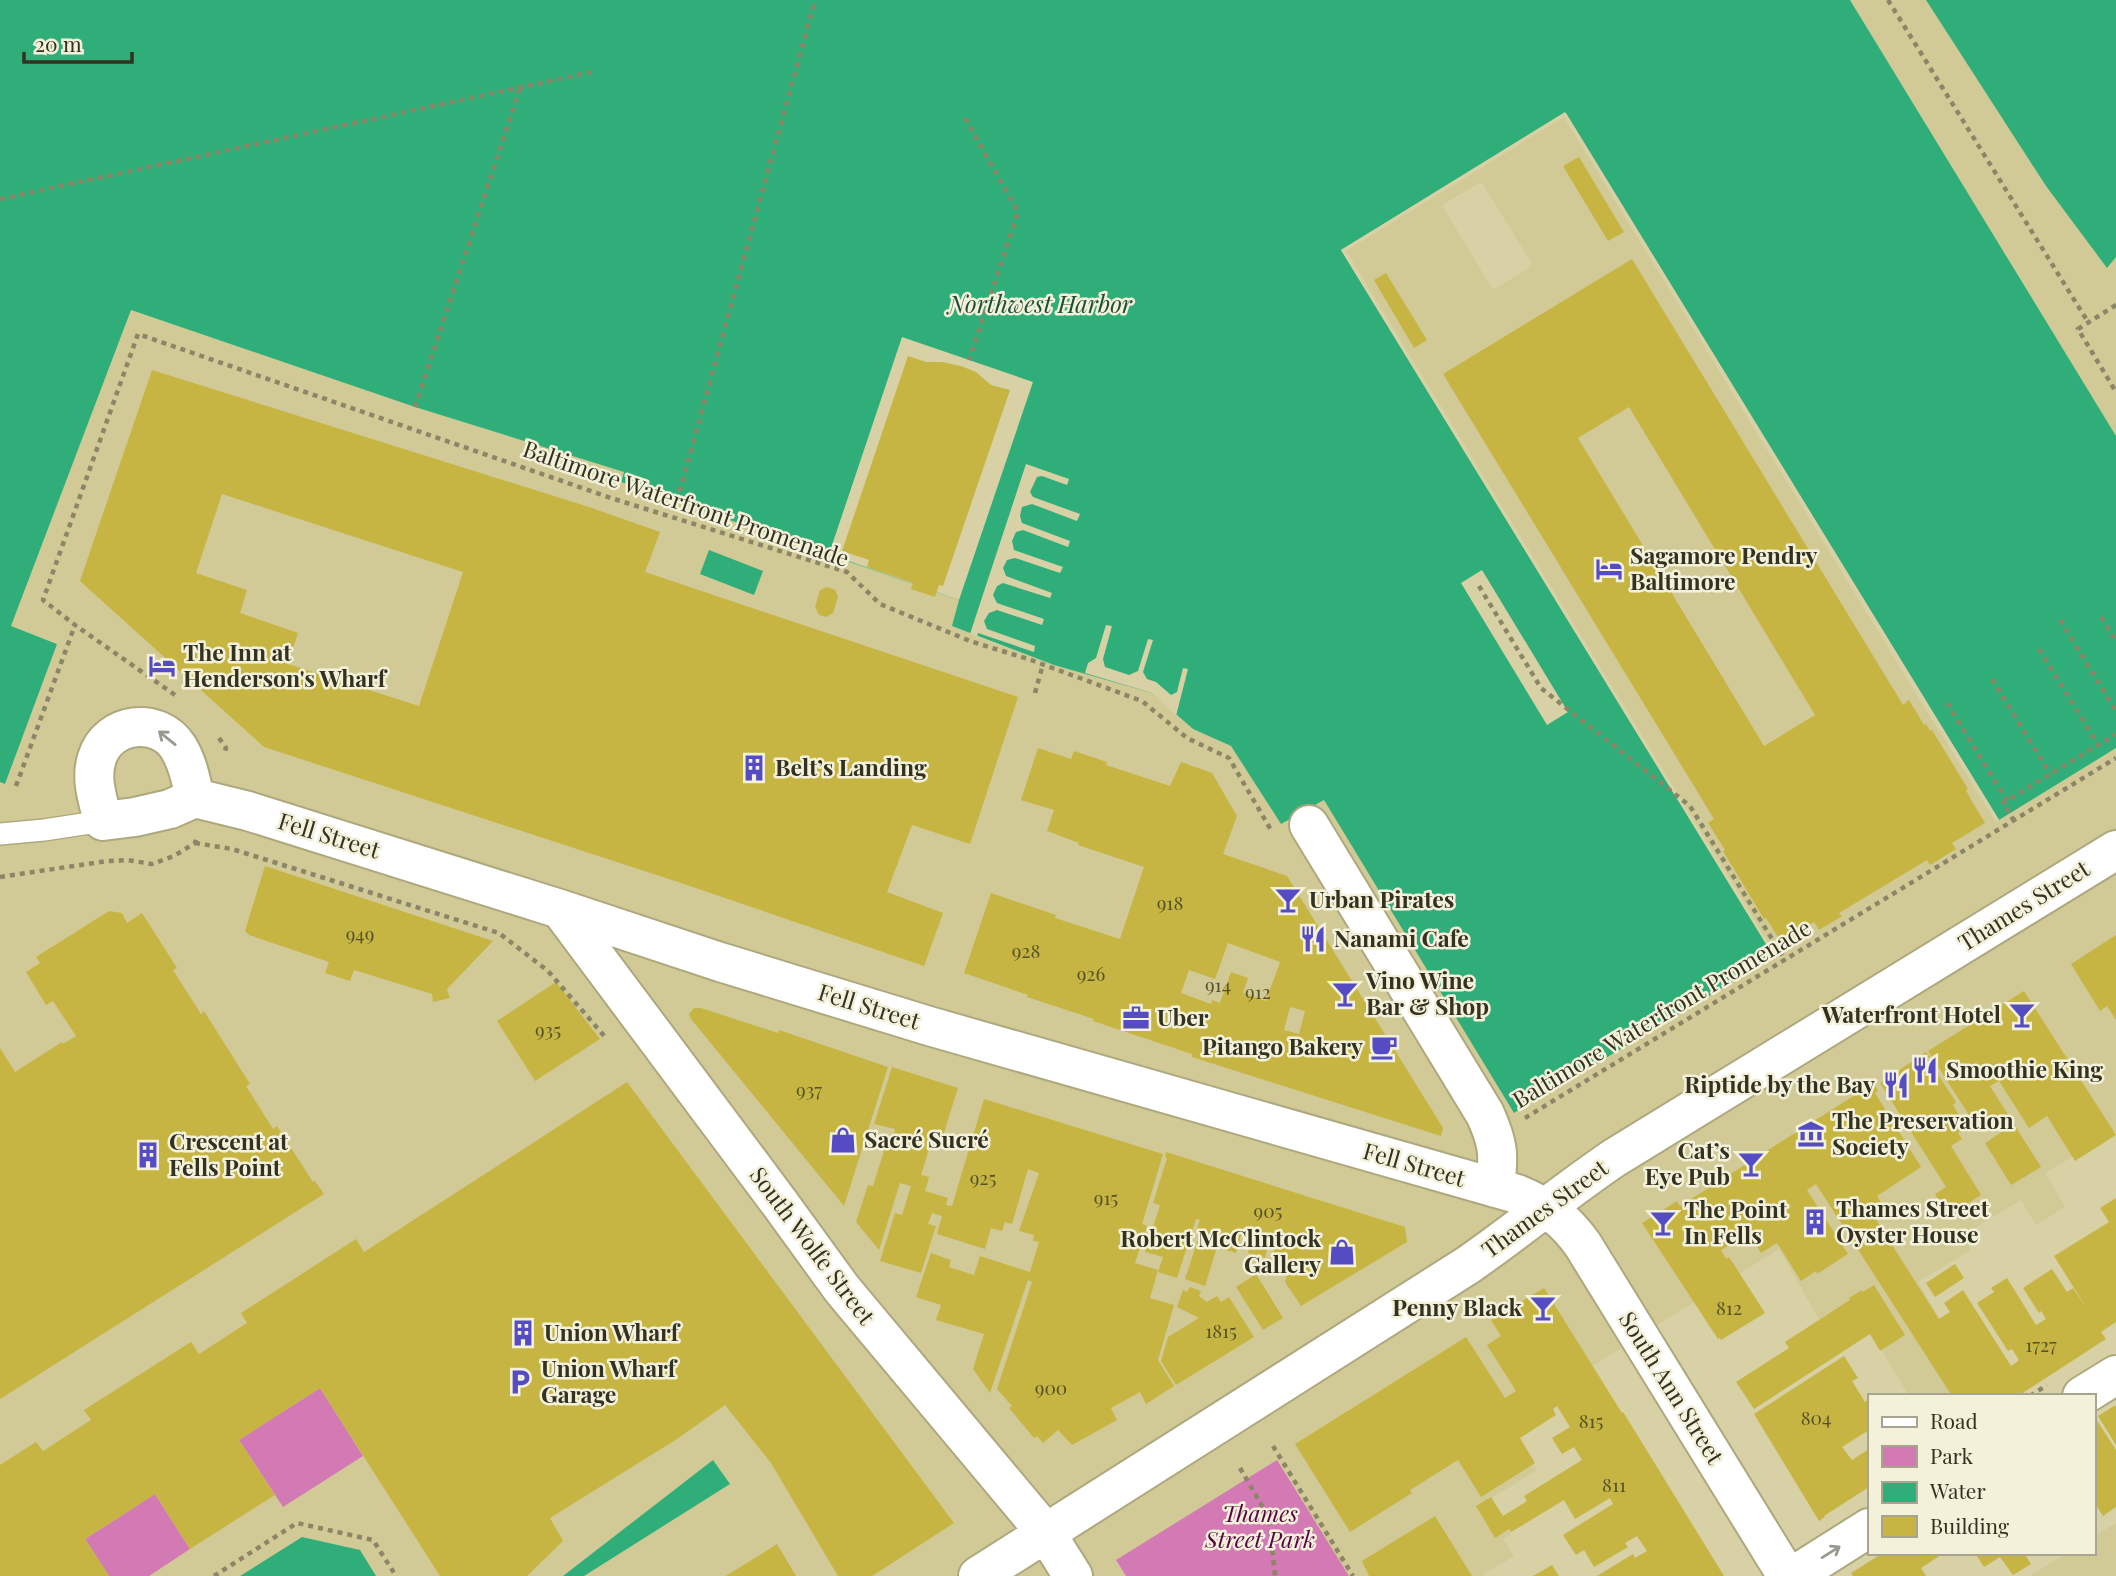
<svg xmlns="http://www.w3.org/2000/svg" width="2116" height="1576" font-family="'Playfair Display',serif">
<rect width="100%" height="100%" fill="#d7d1a5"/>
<path fill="#d1ca96" d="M1850 0H1926L2046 186 2106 267 2116 257V436Z
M1565 112 1999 820 2116 748V1131L2045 1173 2065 1207 2036 1225 2021 1200 1963 1235 1971 1250 1918 1282 1985 1396H1909L1854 1303 1821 1323 1779 1249 1562 1385 1510 1427 1537 1470 1490 1499 1511 1535 1503 1539 1514 1556 1484 1574V1576H1349L1276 1460 1116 1561 1126 1576H376L360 1550 302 1537 240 1576H0V782L5 784 57 643 11 626 130 310 415 407 624 472 622 482 959 600 977 637 1054 665 1152 693 1193 729 1231 746 1281 824 1324 799 1514 1113 1341 250Z
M2116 1523V1576H2030L2067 1553H2093V1537Z"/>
<path fill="#d37ab5" d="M320 1388 363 1456 283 1507 239 1440Z
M1277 1460 1349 1576H1126L1116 1560Z
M155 1494 190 1549 149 1576H109L85 1539Z"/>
<path fill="#30ae7a" d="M0 0H1850L2116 436V748L1999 820 1566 113 1341 250 1774 957 1514 1113 1324 800 1281 824 1231 746 1193 729 1152 693 1054 665 952 626 959 600 621 482 624 472 415 407 131 310 11 626 57 644 5 784 0 782Z
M1926 0H2116V257L2107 268 2046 186Z
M709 550 763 571 754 595 700 574Z
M713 1460 730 1484 584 1576H563Z
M302 1537 360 1550 376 1576H240Z"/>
<path fill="#d7d1a5" d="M1565 112 1999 820 1996 822 1920 700 1564 117 1346 251 1777 956 1774 957 1341 250Z
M1479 183 1483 184 1532 264 1530 267 1495 289 1491 287 1443 207 1444 204Z
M902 337 1033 382 959 600 829 554Z
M1026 464 1069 479 1067 485 1042 476 1037 477 1030 492 1033 497 1080 514 1077 521 1032 504 1022 507 1020 516 1022 523 1070 541 1068 547 1023 530 1016 532 1012 541 1014 550 1063 567 1060 573 1015 558 1007 560 1003 568 1006 576 1052 593 1050 598 1003 583 997 586 993 595 997 603 1044 619 1042 625 997 610 989 613 984 621 987 629 1035 646 1034 652 978 633 977 637 970 634Z
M1482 570 1568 712 1547 725 1461 583Z
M1106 625 1112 626 1103 659 1105 667 1129 675 1138 671 1148 639 1153 640 1143 672 1147 679 1156 682 1171 695 1177 692 1183 668 1188 669 1176 716 1152 693 1085 673 1088 663 1096 658Z"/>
<path fill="#c6b542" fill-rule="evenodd" d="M1579 157 1624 232 1608 241 1563 166Z
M1632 259 1903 705 1909 700 1924 725 1926 724 1930 731 1932 730 1968 789 1966 790 1970 798 1985 823 1952 843 1956 849 1930 865 1927 860 1839 913 1842 916 1819 930 1814 922 1781 942 1766 918 1764 919 1723 851 1725 850 1708 823 1714 819 1443 374ZM1629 407 1815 715 1764 746 1578 438Z
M1386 273 1427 340 1414 348 1374 280Z
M908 356 926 362H942L961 366 976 372 991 385 1010 390 943 586 939 585 935 597 911 589 913 583 867 567 869 560 842 551Z
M152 370 589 507 660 532 645 572 1018 697 970 844 912 825 887 892 943 913 924 966 681 883 264 747 80 581ZM222 494 463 572 419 706 288 664 298 633 240 613 247 590 196 573Z
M827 587 835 590 838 597 833 613 826 617 819 615 815 607 820 590Z
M1038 748 1071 759 1074 751 1107 762 1106 765 1170 786 1181 762 1212 773 1237 816 1223 854 1287 876 1443 1128 1441 1136 1192 1057V1054L1093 1021 1094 1019 1027 997 1028 995 964 973 991 893 1056 915 1055 918 1120 939 1144 867 1078 845 1079 843 1047 831 1054 810 1021 800ZM1228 943 1280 962 1266 1001 1243 993 1248 978 1231 972 1220 1003 1212 1000 1211 1004 1181 993 1189 970 1215 979ZM1290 1007 1305 1011 1299 1034 1284 1030Z
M265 866 493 941 447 989 450 998 433 1002 432 994 354 970 350 981 325 973 329 962 249 935 245 931Z
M109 911 122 913 127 923 142 913 177 968 173 970 201 1014 204 1011 250 1084 246 1086 273 1129 277 1126 313 1182 315 1181 324 1194 0 1399V1048L15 1072 62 1042 63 1044 76 1036 53 1001 46 1005 26 972 40 963 36 957Z
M2116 935V1020L2107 1006 2100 1011 2071 964Z
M556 982 600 1039 535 1081 497 1021Z
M2024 991 2116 1135 2075 1161 2047 1116 2029 1128 1999 1081 1990 1086 2041 1167 2011 1185 1985 1143 2003 1131 1993 1114 1976 1126 1928 1051Z
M694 1008H701L778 1033 779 1030 888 1067 844 1206 691 1019 689 1014Z
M1926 1052 1930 1057 1927 1058 1956 1102 1953 1105 1966 1127 1958 1133 1962 1139 1951 1146 1981 1195 1948 1216 1935 1194 1946 1187 1880 1083Z
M892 1067 958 1088 942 1139 933 1136 921 1175 929 1177 925 1191 948 1198 946 1205 952 1206 984 1099 1163 1154 1142 1224 1147 1226 1135 1263 1158 1270 1150 1298 1174 1305 1158 1360 1174 1386 1146 1404 1140 1392 1111 1408 1117 1420 1072 1445 1058 1430 1043 1443 1037 1436 1034 1438 1009 1408 1012 1406 997 1389 1032 1282 1028 1280 990 1393 973 1369 984 1334 936 1320 941 1305 916 1297 931 1253 951 1260 949 1267 974 1275 980 1256 1030 1272 1039 1242 1033 1241 1034 1235 1019 1231 1039 1173 1028 1169 1012 1224 1005 1222 1002 1231 991 1228 985 1249 937 1234 942 1216 932 1213 928 1224 936 1226 921 1273 880 1261 895 1213 902 1215 911 1186 900 1183 879 1250 856 1222 868 1185 873 1186 889 1135 893 1136 895 1129 874 1124Z
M627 1082 954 1523 872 1576H838L771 1463 725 1405 677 1439 550 1518 563 1541 527 1576H440L320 1388 239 1440 275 1495 190 1549 155 1494 85 1539 109 1576H0V1465L36 1442 43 1451 91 1420 84 1410 191 1342 199 1354 247 1323 241 1313 356 1239 364 1252Z
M1874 1083 1878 1091 1875 1093 1921 1167 1877 1196 1886 1211 1875 1218 1939 1319 1950 1312 1944 1303 1963 1290 2011 1366 2014 1364 2019 1360 2012 1349 2008 1351 1977 1303 1994 1292 1991 1288 2007 1278 2036 1325 2046 1319 2041 1311 2039 1313 2023 1288 2052 1269 2067 1292 2073 1288 2089 1312 2054 1256 2109 1222 2100 1208 2116 1198V1322L2101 1332 2106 1339 2018 1396H1952L1816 1184 1807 1190 1848 1254 1817 1274 1816 1271 1801 1281 1777 1243 1761 1253 1750 1235 1740 1241 1739 1239 1721 1250 1726 1259 1729 1257 1765 1313 1721 1340 1720 1338 1718 1339 1642 1223 1677 1201 1680 1206Z
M1166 1152 1405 1227 1407 1242 1301 1306 1285 1282 1291 1262 1289 1261 1288 1265 1272 1260 1276 1241 1280 1237 1271 1234 1265 1258 1248 1253 1249 1249 1246 1248 1251 1231 1243 1228 1236 1253 1217 1247 1205 1286 1185 1279 1200 1233 1196 1232 1200 1220 1196 1219 1177 1278 1158 1272 1163 1257 1145 1252 1160 1205 1153 1203 1167 1158 1165 1157Z
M1955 1264 1964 1278 1935 1297 1926 1283Z
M1256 1274 1283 1318 1263 1330 1236 1287Z
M1874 1285 1905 1335 1880 1351 1870 1334 1754 1409 1736 1382 1789 1348 1785 1342 1850 1300 1849 1298 1862 1290 1863 1292Z
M1190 1287 1201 1291 1199 1296 1207 1302 1217 1296 1221 1302 1229 1297 1254 1337 1176 1385 1161 1361 1168 1337 1199 1318 1177 1307 1183 1290 1187 1292Z
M1544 1288 1622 1413 1623 1412 1625 1415 1724 1576H1597L1633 1554 1635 1558 1647 1551 1637 1536 1625 1543 1628 1547 1594 1567 1584 1550 1576 1555 1563 1535 1613 1504 1610 1498 1575 1519 1564 1500 1511 1532 1509 1529 1495 1538 1476 1506 1491 1497 1503 1516 1527 1501 1524 1496 1582 1460 1574 1447 1562 1454 1552 1438 1570 1427 1557 1406 1553 1409 1556 1415 1520 1438 1535 1463 1481 1497 1458 1460 1410 1490 1412 1493 1350 1532 1295 1444 1466 1337 1505 1398 1516 1391 1487 1345 1501 1336 1491 1320Z
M1844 1356 1858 1378 1852 1381 1865 1402 1869 1399V1430L1842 1447 1852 1460 1869 1449V1487L1824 1516 1825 1517 1819 1521 1754 1414Z
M2114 1406H2116V1445L2098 1416Z
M2096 1419 2116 1450V1507L2103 1516 2093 1500V1421Z
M1435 1516 1472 1576H1369L1362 1561Z
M777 1544 796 1576H726Z
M1883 1553H1944L1921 1568 1926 1576H1853L1851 1573Z
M1975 1553H2024L2031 1564 2013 1575 2000 1557 1984 1567Z
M1552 1565 1559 1576H1533Z"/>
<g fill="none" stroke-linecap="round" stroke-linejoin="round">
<g stroke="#aea87e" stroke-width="24">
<path id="lane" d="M0 834 44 830 103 821"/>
</g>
<g stroke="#aea87e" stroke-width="42">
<path id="street" d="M195 798C191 781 188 763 178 747 158 716 108 722 97 758 90 779 98 800 103 821L135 817 170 809 195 798 248 811 560 909 720 962 929 1026 1517 1194C1546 1206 1564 1218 1583 1245L1787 1576
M1309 825 1485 1114C1499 1145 1499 1155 1495 1188
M560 909 781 1205 842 1289 1046 1533 1073 1576
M2082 1396 2116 1375
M978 1576 1468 1265C1518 1230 1564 1192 1614 1158L2116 850
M1793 1576 1869 1528"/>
</g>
<path stroke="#8a8666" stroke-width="4.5" stroke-dasharray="5 5" stroke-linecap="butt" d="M1888 0 2088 322
M965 118 1018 212 969 360
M0 199 592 72
M2116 305 2078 329 2116 392
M415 407 520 88
M677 501 815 0
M1479 586 1541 688 1690 806 1785 960
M2101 617 2116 641
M2060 620 2116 711
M2039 649 2098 745
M1992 679 2050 774
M1035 693 1043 664
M175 695 75 625 43 600 138 334 611 498 847 572 880 604 970 641 1031 660 1142 701 1187 738 1229 758 1271 830
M1947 703 2007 801
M219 738 226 748 224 755
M16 786 75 625
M2014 821 2003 803 2116 734
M195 843 232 849 499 933 548 971 606 1038
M0 877 107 861 127 860 152 864 174 856 195 843 196 839
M1525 1118 2116 758
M2030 1396 2047 1385
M1273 1446 1353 1576
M1240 1468 1265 1511 1270 1527 1275 1576
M214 1576 297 1523 373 1540 396 1576"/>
<use href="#lane" stroke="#fff" stroke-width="21"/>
<use href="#street" stroke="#fff" stroke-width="38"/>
</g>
<defs><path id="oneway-shaft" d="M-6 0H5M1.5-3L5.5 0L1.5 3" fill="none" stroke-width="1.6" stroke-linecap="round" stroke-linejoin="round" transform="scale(1.75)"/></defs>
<g stroke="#99988f">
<use href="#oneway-shaft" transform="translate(167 738) rotate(-141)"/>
<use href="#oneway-shaft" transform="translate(1831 1552) rotate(-32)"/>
</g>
<defs>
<g id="hotel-bare" transform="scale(2.1)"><path d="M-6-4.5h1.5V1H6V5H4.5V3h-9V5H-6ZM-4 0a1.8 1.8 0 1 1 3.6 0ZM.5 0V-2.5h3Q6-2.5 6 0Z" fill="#554cc4" stroke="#f4f1db" stroke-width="2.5" paint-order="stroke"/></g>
<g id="building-bare" transform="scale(2.1)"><path d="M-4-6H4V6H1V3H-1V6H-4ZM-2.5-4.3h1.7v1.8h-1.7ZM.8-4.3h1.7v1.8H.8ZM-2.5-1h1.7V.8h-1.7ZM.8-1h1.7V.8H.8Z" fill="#554cc4" stroke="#f4f1db" stroke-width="2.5" paint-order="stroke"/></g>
<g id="bar-bare" transform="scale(2.1)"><path d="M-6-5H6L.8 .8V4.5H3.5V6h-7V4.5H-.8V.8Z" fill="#554cc4" stroke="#f4f1db" stroke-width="2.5" paint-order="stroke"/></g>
<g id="restaurant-bare" transform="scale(2.1)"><path d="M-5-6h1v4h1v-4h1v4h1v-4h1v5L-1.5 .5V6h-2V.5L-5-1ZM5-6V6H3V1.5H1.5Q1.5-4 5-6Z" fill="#554cc4" stroke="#f4f1db" stroke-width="2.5" paint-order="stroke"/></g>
<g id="office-bare" transform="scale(2.1)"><path d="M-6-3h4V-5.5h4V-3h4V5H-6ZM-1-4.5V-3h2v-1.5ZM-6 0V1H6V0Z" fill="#554cc4" stroke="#f4f1db" stroke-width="2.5" paint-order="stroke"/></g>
<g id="cafe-bare" transform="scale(2.1)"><path d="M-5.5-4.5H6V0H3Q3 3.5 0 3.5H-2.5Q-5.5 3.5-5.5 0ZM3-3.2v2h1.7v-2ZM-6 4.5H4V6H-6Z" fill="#554cc4" stroke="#f4f1db" stroke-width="2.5" paint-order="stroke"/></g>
<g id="museum-bare" transform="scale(2.1)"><path d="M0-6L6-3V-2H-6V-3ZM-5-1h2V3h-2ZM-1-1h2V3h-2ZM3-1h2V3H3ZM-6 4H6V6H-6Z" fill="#554cc4" stroke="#f4f1db" stroke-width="2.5" paint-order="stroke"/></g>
<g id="shop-bare" transform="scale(2.1)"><path d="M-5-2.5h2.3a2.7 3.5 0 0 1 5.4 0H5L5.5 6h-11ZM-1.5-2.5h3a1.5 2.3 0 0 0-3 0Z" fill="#554cc4" stroke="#f4f1db" stroke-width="2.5" paint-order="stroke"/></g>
<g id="parking-bare" transform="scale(2.1)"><path d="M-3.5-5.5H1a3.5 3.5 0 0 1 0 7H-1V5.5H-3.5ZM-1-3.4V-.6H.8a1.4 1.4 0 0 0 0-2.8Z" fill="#554cc4" stroke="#f4f1db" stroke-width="2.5" paint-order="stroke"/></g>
</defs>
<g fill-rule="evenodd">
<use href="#hotel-bare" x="1609" y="569"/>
<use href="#hotel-bare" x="162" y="666"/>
<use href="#building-bare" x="754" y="768"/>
<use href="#bar-bare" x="1288" y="900"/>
<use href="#restaurant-bare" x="1313" y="939"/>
<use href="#bar-bare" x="1345" y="994"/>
<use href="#bar-bare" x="2022" y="1015"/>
<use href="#office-bare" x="1136" y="1018"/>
<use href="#cafe-bare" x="1384" y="1047"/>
<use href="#restaurant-bare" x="1925" y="1070"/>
<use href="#restaurant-bare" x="1896" y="1085"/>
<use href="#museum-bare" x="1811" y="1134"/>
<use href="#shop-bare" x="843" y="1140"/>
<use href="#building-bare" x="148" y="1155"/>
<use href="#bar-bare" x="1751" y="1164"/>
<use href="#building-bare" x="1815" y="1222"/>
<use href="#bar-bare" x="1663" y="1223"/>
<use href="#shop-bare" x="1342" y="1252"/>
<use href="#bar-bare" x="1543" y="1308"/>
<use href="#building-bare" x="523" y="1333"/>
<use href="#parking-bare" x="520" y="1382"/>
</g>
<g text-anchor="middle" stroke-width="5" stroke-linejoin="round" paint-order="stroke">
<g font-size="19" fill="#585228">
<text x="1170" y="910">918</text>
<text x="360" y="941">949</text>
<text x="1026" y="958">928</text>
<text x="1091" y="981">926</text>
<text x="1218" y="992">914</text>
<text x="1258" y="999">912</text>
<text x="548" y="1037">935</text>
<text x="809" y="1097">937</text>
<text x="983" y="1185">925</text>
<text x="1106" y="1205">915</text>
<text x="1268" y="1218">905</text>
<text x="1729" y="1315">812</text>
<text x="1221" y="1338">1815</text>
<text x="2041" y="1352">1727</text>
<text x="1051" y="1395">900</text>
<text x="1816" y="1425">804</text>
<text x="1591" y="1428">815</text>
<text x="1614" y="1492">811</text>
</g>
<g font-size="23" fill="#33311f" stroke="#f4f1db">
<text transform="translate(686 504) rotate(19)" y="8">Baltimore Waterfront Promenade</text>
<text transform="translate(329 836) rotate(17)" y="8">Fell Street</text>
<text transform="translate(2024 906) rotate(-32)" y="8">Thames Street</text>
<text transform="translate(869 1007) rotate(17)" y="8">Fell Street</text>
<text transform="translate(1662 1014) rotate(-31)" y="8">Baltimore Waterfront Promenade</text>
<text transform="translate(1414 1165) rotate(16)" y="8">Fell Street</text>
<text transform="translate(1545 1209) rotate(-36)" y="8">Thames Street</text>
<text transform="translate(812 1246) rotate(53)" y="8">South Wolfe Street</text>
<text transform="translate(1671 1388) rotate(58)" y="8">South Ann Street</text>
</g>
<g font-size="23" font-weight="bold" fill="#33311f" stroke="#f4f1db" text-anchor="start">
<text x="1630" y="564">Sagamore Pendry<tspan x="1630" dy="26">Baltimore</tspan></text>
<text x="183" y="661">The Inn at<tspan x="183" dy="26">Henderson's Wharf</tspan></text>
<text x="775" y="776">Belt’s Landing</text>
<text x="1309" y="908">Urban Pirates</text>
<text x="1334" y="947">Nanami Cafe</text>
<text x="1366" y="989">Vino Wine<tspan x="1366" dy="26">Bar &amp; Shop</tspan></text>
<text x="2001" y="1023" text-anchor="end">Waterfront Hotel</text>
<text x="1157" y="1026">Uber</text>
<text x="1363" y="1055" text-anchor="end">Pitango Bakery</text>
<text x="1946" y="1078">Smoothie King</text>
<text x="1875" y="1093" text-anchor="end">Riptide by the Bay</text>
<text x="1832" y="1129">The Preservation<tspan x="1832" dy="26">Society</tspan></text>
<text x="864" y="1148">Sacré Sucré</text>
<text x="169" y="1150">Crescent at<tspan x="169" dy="26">Fells Point</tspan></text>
<text x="1730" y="1159" text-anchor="end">Cat’s<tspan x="1730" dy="26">Eye Pub</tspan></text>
<text x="1836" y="1217">Thames Street<tspan x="1836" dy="26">Oyster House</tspan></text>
<text x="1684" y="1218">The Point<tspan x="1684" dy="26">In Fells</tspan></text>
<text x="1321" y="1247" text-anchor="end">Robert McClintock<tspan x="1321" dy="26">Gallery</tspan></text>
<text x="1522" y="1316" text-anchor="end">Penny Black</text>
<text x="544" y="1341">Union Wharf</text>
<text x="541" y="1377">Union Wharf<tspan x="541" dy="26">Garage</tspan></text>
</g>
<g font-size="23" font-style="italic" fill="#580344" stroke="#f4f1db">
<text x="1260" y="1522">Thames<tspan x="1260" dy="26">Street Park</tspan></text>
</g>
<g font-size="24" font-style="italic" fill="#1c4d37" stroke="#f4f1db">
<text x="1040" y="313">Northwest Harbor</text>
</g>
</g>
<rect x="1868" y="1394" width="228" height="161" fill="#f4f1db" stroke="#a7a490" stroke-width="2"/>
<rect x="1882" y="1417" width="35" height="10" fill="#ffffff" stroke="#a7a490" stroke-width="2"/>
<text x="1930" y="1429" font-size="21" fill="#33311f">Road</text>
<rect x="1882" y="1446" width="35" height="21" fill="#d37ab5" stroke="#a7a490" stroke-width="2"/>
<text x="1930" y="1464" font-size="21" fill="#33311f">Park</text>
<rect x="1882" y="1482" width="35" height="21" fill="#30ae7a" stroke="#a7a490" stroke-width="2"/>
<text x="1930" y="1499" font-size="21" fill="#33311f">Water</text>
<rect x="1882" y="1516" width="35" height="21" fill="#c6b542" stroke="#a7a490" stroke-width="2"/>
<text x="1930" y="1534" font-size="21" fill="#33311f">Building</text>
<path d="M24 52v10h108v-10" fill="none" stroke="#33311f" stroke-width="3.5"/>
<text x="35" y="52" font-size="21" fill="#33311f" stroke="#f4f1db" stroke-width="5" paint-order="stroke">20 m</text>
</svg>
